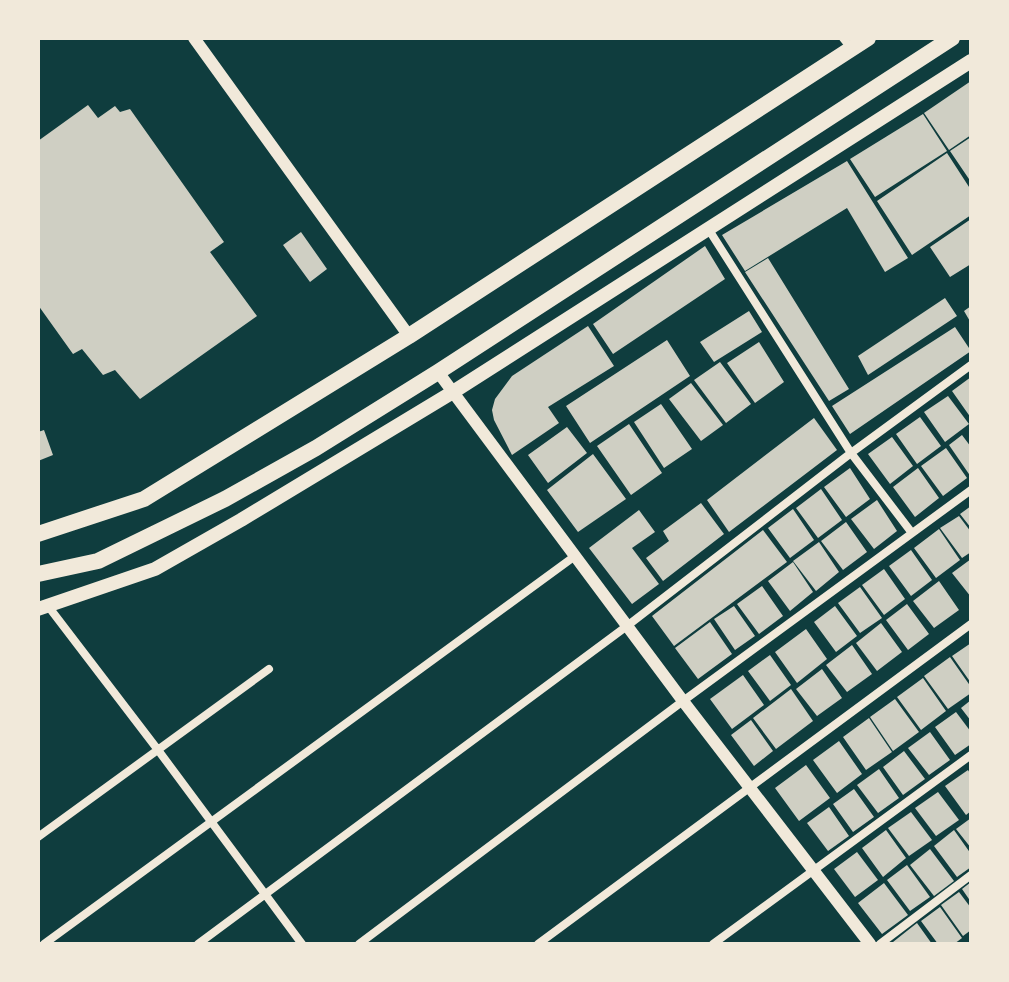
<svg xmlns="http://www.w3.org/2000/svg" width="1009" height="982" font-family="'Alegreya Sans',sans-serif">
<rect width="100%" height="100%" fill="#0f3d3e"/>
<path fill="#cfcfc3" d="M971 81V135L949 150 924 113Z
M88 105 98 118 115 106 120 112 130 109 224 242 210 252 257 316 140 399 115 370 103 375 82 349 73 354 38 305V141Z
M923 114 947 151 875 197 850 159Z
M971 137V182L950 151Z
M947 153 971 190V215L912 255 877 201Z
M847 161 908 258 885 272 847 208 745 271 722 235Z
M971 219V264L950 277 930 247Z
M301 232 327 269 310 282 283 245Z
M705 246 725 279 613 354 593 324Z
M768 258 849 389 829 401 745 272Z
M945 298 957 316 868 375 858 356Z
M971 306V323L964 311Z
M749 311 762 332 714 362 700 342Z
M588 326 614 366 548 407 559 423 512 455 494 420 492 410 495 399 512 376Z
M955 327 971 351 850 434 832 406Z
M667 340 690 376 590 443 566 406Z
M759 342 784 382 755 403 727 363Z
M720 362 751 404 726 423 694 380Z
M971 377V418L952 391Z
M691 383 723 425 701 441 669 399Z
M948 396 969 424 945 442 924 412Z
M661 404 692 449 664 468 634 422Z
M920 417 941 446 917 464 896 434Z
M814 418 837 450 729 532 707 500Z
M629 424 662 473 631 495 597 446Z
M567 427 587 453 548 483 528 455Z
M44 430 53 455 38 461V432Z
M962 435 971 447V477L949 445Z
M892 437 913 466 890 484 868 454Z
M946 448 967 478 943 496 921 466Z
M593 454 626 499 578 532 547 490Z
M850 468 870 499 846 517 824 487Z
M918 468 939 498 915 517 893 487Z
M821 489 842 520 818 538 796 508Z
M877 500 897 531 874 549 851 519Z
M701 503 724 534 663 581 646 558 669 541 663 531Z
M971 506V528L960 514Z
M793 509 814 540 790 558 768 528Z
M639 510 655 532 632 548 659 584 632 604 589 548Z
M959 516 971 532V552L962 558 940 528Z
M846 522 867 552 843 570 821 541Z
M939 529 960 560 936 578 914 548Z
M763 530 787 562 674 646 652 616Z
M819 542 839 572 816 591 793 561Z
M911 550 932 580 911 596 889 566Z
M971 559V597L952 573Z
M793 562 813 592 790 611 768 581Z
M884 569 905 599 884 615 862 585Z
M939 581 959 610 934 628 913 601Z
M762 586 783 616 759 634 737 604Z
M860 587 882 618 860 633 838 603Z
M907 604 929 634 908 650 886 620Z
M734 606 755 636 735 650 714 619Z
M835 606 857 636 836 652 814 622Z
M710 622 732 654 698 679 675 648Z
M881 623 902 652 877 671 856 643Z
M806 629 827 659 797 683 775 652Z
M971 643V683L952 656Z
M852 645 872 674 847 692 826 665Z
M770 655 791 685 770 701 748 671Z
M950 657 971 687V693L948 709 924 676Z
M822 669 842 698 817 716 796 689Z
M743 675 764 705 732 729 710 699Z
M923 678 946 711 921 730 897 697Z
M791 689 813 721 776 749 753 718Z
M895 699 919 732 893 751 870 717Z
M971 700V721L961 708Z
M956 712 971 732V744L955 755 935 727Z
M869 718 892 752 866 770 843 737Z
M751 720 773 751 754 766 731 735Z
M930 732 950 760 929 775 908 748Z
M839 741 862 774 837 793 813 760Z
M904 751 925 779 903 795 883 767Z
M806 765 830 798 799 821 775 788Z
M879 769 899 798 878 813 857 785Z
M968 770 971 775V811L966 815 945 786Z
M854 789 874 817 853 832 833 804Z
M938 792 959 820 936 836 915 808Z
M829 807 849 836 828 851 807 823Z
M911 812 932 840 909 856 888 828Z
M971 818V848L956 829Z
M886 830 906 858 883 877 862 848Z
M954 830 971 854V867L957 877 934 846Z
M930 849 954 881 934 896 910 865Z
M857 852 878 880 855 897 834 869Z
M907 865 930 897 910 911 887 880Z
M971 882V902L962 889Z
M884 883 908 915 882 934 858 903Z
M959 892 971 908V930L963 936 941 905Z
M940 907 962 938 954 944H938L921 921Z
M917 923 932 944H895L893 942Z"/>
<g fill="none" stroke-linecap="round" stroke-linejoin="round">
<path stroke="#f1e9da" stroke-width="8" d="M843 38 851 48
M709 230 851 453 912 533
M48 606 158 750 302 944
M38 837 269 669
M44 944 575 556
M198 944 627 626 851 453 971 365
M359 944 683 701 971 490
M538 944 971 624
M713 944 971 755
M880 944 971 875"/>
<path stroke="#f1e9da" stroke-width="12" d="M194 38 409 336
M438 372 683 701 870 944"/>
<path stroke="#f1e9da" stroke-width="14" d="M38 609 155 569 241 520 453 392 971 61"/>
<path stroke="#f1e9da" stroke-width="16" d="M38 534 144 499 409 336 868 38
M38 574 98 561 225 499 316 448 438 372 952 38"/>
</g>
<rect width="1009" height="982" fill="none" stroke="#f1e9da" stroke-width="80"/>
</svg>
